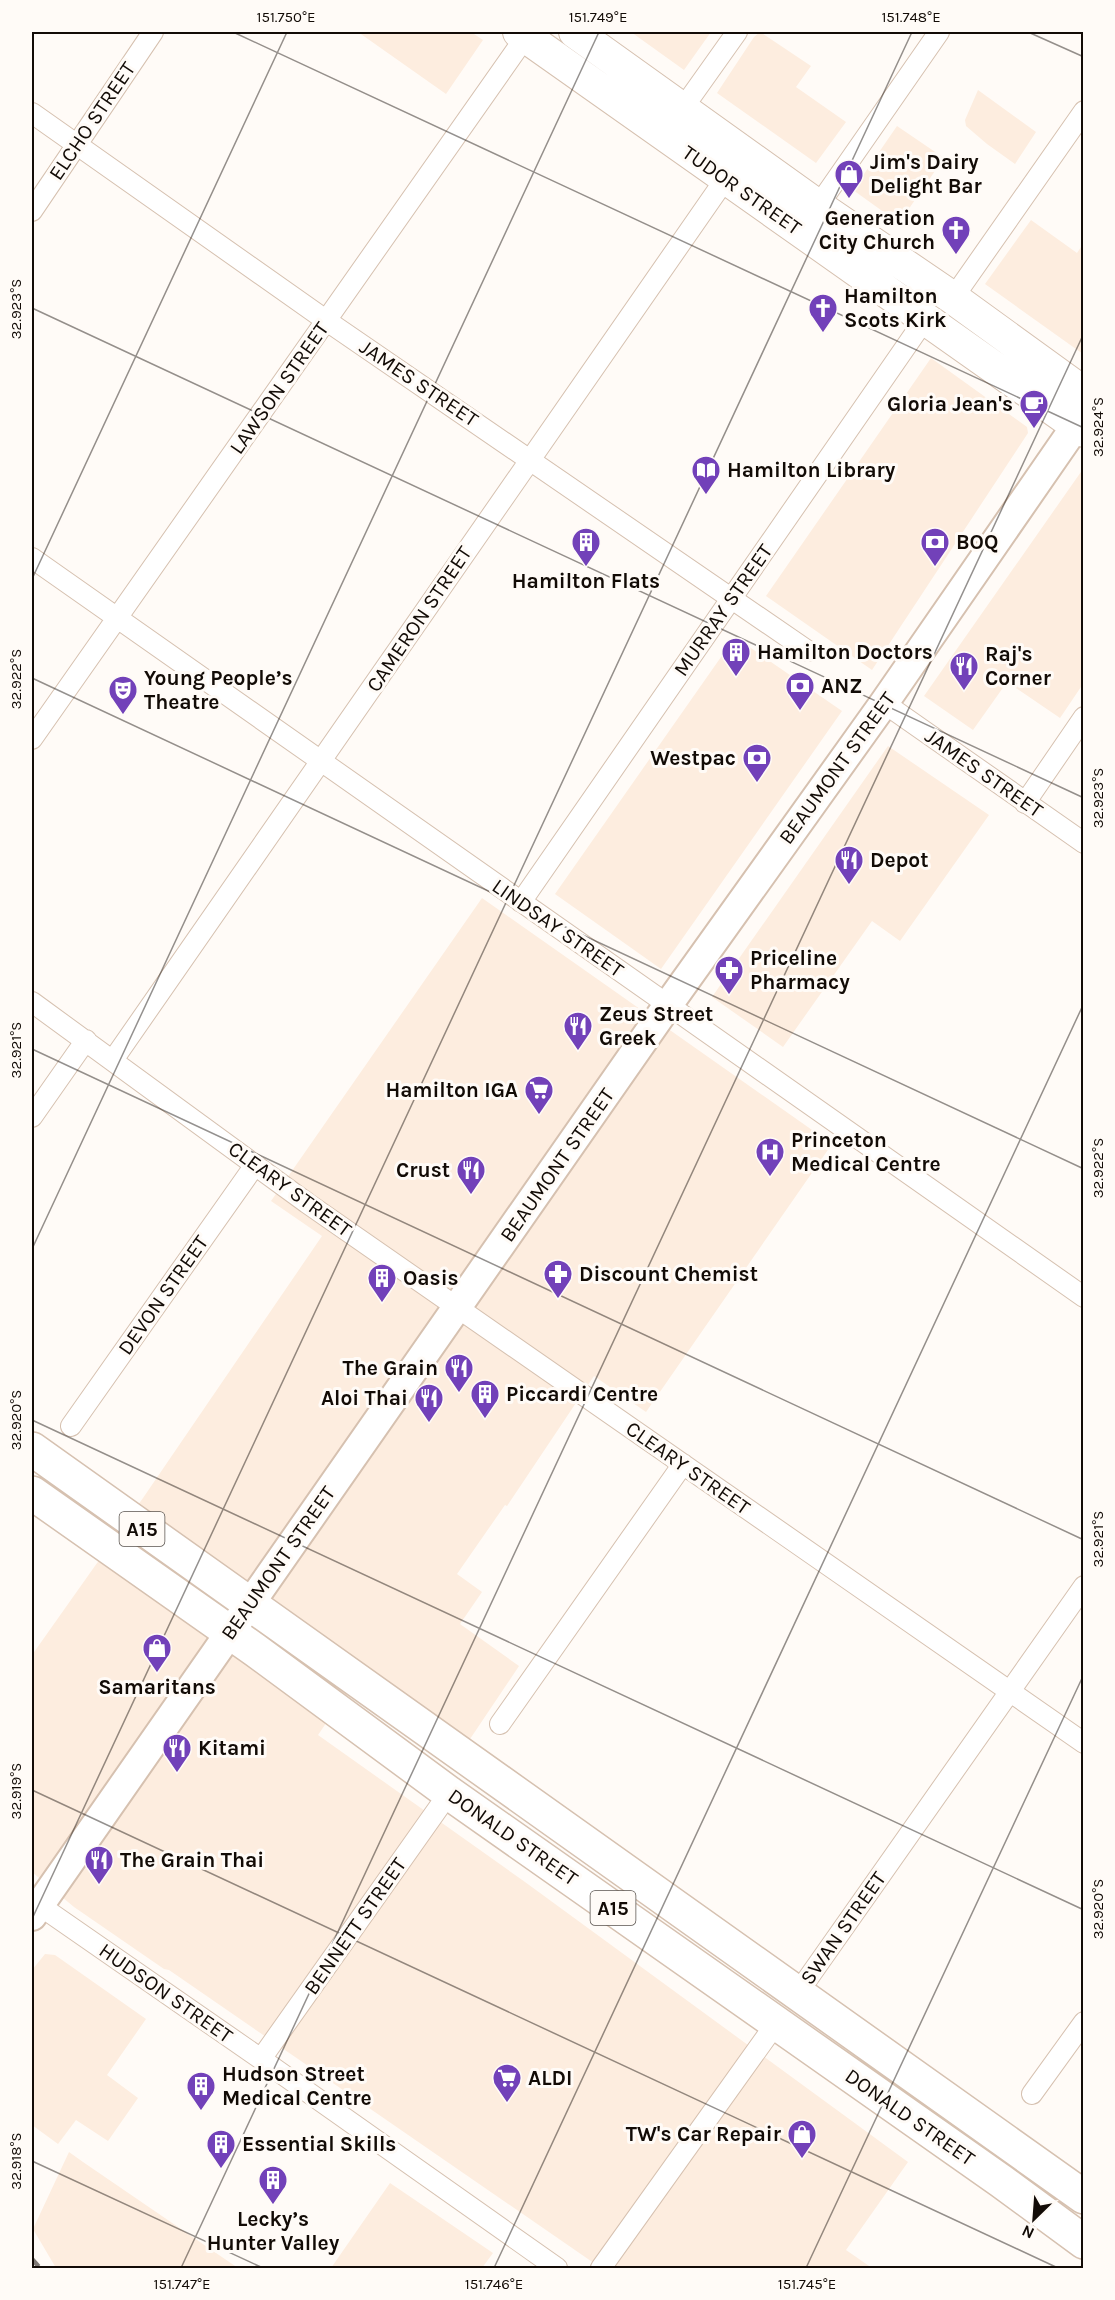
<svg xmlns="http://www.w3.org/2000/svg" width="1115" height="2300" font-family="Karla,sans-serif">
<rect width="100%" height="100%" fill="#fffbf7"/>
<path fill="#fdeddf" d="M358 32H471L483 40 446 94Z
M631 32H711L684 70Z
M760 32 811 66 796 87 846 122 816 163 717 93 754 37Z
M978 90 1036 132 1015 164 987 144 966 126 965 120Z
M897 126 944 158 899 223 853 190Z
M1031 220 1077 253 1083 244V354L985 284Z
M931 358 1027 427 1028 433 872 670 766 596Z
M1083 469V684L1060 718 1007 682 973 730 924 696Z
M735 637 842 711 661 969 555 894Z
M888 746 989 815 900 941 872 921 783 1047 712 997Z
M482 898 832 1144 646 1412 594 1376 507 1506 505 1505 457 1574 482 1592 460 1624 519 1666 470 1739 365 1666 318 1735 525 1882 908 2162 846 2250 872 2268H601L169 1970 164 1969 74 1907 32 1872V1655L143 1498 322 1236 271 1201Z
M45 1954 55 1955 146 2019 107 2075 138 2098 108 2141 76 2120 58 2144 32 2125V1970Z
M69 2152 83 2162 238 2268H56L33 2229Z
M390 2183 493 2253 482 2268H331Z"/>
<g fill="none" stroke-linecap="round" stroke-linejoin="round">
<g stroke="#d6c1b0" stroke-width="22">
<path id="minor" d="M683 108 737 32
M32 113 327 321 808 651
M818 206 939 32
M32 211 153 32
M953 298 1084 111
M32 558 1084 1297
M884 703 1084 843
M32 739 526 36
M1025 803 1084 717
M521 902 925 319
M32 1002 307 1203 1084 1743
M113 1060C317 766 520 471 726 178
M32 1117 86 1040
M71 1426 255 1165
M500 1724 683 1464
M39 1905 261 2059 557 2268
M797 1994 1084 1586
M261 2059 449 1793
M1032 2094 1084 2022
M601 2268 777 2022"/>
</g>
<g stroke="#d6c1b0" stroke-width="32">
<path id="secondary" d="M32 1916 668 1005 884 703 1084 414"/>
</g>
<g stroke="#d6c1b0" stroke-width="34">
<path id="primary" d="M519 32 1084 431
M575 32 818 206 953 298 1084 393"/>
</g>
<g stroke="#d6c1b0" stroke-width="36">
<path id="trunk" d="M32 1449 1084 2197
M32 1493 255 1650 449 1793 1001 2181 1084 2242"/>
</g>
<use href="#minor" stroke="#fff" stroke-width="20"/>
<use href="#secondary" stroke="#fff" stroke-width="28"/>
<use href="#primary" stroke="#fff" stroke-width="32"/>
<use href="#trunk" stroke="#fff" stroke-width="33"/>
<path stroke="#7e7874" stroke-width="4.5" stroke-dasharray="10 10" stroke-linecap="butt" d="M32 2259 40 2268"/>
</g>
<path fill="none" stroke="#120b06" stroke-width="1.5" stroke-opacity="0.45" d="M233 32 1084 428M1028 32 1084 57M32 308 1084 798M32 579 287 32M32 678 1084 1169M32 1049 1084 1540M32 1249 599 32M32 1420 1084 1910M32 1790 1058 2268M32 1919 912 32M32 2161 263 2268M181 2268 1084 333M494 2268 1084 1003M806 2268 1084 1674"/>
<defs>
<g id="shop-pin" transform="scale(1.5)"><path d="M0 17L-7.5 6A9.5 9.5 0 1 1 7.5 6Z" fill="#7241b9" stroke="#fffbf7"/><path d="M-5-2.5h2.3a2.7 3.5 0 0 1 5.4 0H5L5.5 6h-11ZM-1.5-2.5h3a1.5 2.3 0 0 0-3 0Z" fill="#fff"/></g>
<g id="church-pin" transform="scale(1.5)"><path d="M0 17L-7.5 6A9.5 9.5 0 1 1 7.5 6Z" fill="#7241b9" stroke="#fffbf7"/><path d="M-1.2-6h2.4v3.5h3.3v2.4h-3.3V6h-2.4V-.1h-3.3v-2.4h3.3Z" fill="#fff"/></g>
<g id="cafe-pin" transform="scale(1.5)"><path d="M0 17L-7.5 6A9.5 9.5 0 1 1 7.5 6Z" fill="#7241b9" stroke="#fffbf7"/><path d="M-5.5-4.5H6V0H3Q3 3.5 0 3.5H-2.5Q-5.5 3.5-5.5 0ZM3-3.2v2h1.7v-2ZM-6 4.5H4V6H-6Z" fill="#fff"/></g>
<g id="library-pin" transform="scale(1.5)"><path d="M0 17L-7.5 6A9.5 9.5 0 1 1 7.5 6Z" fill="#7241b9" stroke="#fffbf7"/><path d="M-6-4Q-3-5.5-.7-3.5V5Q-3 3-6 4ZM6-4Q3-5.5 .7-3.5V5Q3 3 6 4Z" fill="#fff"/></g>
<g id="building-pin" transform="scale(1.5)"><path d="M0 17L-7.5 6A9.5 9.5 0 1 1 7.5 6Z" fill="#7241b9" stroke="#fffbf7"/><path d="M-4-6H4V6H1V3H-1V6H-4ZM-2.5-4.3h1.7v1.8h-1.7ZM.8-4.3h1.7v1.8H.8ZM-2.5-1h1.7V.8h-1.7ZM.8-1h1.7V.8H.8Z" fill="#fff"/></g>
<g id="bank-pin" transform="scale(1.5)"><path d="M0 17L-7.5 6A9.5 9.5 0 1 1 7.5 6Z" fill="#7241b9" stroke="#fffbf7"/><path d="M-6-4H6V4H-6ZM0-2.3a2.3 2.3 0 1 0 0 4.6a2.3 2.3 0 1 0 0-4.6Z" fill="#fff"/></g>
<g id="restaurant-pin" transform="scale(1.5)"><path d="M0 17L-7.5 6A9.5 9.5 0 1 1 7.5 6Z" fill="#7241b9" stroke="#fffbf7"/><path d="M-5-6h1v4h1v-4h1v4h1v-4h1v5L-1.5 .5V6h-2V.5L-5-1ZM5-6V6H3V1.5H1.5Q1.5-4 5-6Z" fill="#fff"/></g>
<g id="theatre-pin" transform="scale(1.5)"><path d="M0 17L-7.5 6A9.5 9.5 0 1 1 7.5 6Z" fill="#7241b9" stroke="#fffbf7"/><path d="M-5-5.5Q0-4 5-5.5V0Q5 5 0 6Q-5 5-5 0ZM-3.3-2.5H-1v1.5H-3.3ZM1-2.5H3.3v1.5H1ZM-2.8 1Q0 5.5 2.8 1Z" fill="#fff"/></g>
<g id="pharmacy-pin" transform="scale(1.5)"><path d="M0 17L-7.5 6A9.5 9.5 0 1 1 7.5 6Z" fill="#7241b9" stroke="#fffbf7"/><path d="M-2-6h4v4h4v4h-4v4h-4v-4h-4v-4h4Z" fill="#fff"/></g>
<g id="supermarket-pin" transform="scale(1.5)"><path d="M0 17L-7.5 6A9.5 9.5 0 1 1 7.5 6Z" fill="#7241b9" stroke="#fffbf7"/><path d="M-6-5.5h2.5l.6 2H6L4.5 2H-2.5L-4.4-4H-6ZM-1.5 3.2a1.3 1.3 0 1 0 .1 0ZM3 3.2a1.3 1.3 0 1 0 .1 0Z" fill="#fff"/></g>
<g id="hospital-pin" transform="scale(1.5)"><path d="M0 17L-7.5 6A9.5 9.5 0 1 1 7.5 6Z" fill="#7241b9" stroke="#fffbf7"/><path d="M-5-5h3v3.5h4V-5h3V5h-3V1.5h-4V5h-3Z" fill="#fff"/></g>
</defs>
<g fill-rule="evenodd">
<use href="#shop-pin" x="849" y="174"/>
<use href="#church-pin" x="956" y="230"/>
<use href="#church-pin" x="823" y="308"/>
<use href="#cafe-pin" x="1034" y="404"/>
<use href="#library-pin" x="706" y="470"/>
<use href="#building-pin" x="586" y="542"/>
<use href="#bank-pin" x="935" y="542"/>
<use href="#building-pin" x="736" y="652"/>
<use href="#restaurant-pin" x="964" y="666"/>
<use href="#bank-pin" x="800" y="686"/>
<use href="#theatre-pin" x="123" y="690"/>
<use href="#bank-pin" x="757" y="758"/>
<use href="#restaurant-pin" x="849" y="860"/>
<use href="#pharmacy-pin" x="729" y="970"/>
<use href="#restaurant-pin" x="578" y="1026"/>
<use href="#supermarket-pin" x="539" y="1090"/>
<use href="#hospital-pin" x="770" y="1152"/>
<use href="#restaurant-pin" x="471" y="1170"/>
<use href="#pharmacy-pin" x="558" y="1274"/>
<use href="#building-pin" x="382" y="1278"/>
<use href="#restaurant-pin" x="459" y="1368"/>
<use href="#building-pin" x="485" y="1394"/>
<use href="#restaurant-pin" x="429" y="1398"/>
<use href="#shop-pin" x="157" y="1648"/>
<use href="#restaurant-pin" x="177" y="1748"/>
<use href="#restaurant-pin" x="99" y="1860"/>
<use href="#supermarket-pin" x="507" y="2078"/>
<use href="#building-pin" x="201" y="2086"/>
<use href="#shop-pin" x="802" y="2134"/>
<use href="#building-pin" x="221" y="2144"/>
<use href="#building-pin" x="273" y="2180"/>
</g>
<g text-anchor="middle" stroke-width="6" stroke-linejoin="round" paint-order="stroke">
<g fill="#fffbf7" stroke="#59534e" stroke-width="1.5">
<rect x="119.5" y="1512" width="45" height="34" rx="4.5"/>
<rect x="590.5" y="1891" width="45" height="34" rx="4.5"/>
</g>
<g font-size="20" font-weight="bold" fill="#120b06">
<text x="142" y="1536">A15</text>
<text x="613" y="1915">A15</text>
</g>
<g font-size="21" fill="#120b06" stroke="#fffbf7">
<text transform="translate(92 121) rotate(-56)" y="7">ELCHO STREET</text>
<text transform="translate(742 190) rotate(35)" y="7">TUDOR STREET</text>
<text transform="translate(419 383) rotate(34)" y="7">JAMES STREET</text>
<text transform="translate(279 388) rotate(-55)" y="7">LAWSON STREET</text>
<text transform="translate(723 610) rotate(-55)" y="7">MURRAY STREET</text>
<text transform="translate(419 619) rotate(-56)" y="7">CAMERON STREET</text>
<text transform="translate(837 768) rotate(-54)" y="7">BEAUMONT STREET</text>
<text transform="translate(984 773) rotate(35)" y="7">JAMES STREET</text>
<text transform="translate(558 928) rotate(35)" y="7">LINDSAY STREET</text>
<text transform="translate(557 1165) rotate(-55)" y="7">BEAUMONT STREET</text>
<text transform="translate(290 1189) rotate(36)" y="7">CLEARY STREET</text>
<text transform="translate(163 1295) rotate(-55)" y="7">DEVON STREET</text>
<text transform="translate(688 1468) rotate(35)" y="7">CLEARY STREET</text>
<text transform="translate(278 1563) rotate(-55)" y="7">BEAUMONT STREET</text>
<text transform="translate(513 1837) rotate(35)" y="7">DONALD STREET</text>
<text transform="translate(355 1926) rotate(-55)" y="7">BENNETT STREET</text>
<text transform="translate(843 1928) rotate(-55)" y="7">SWAN STREET</text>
<text transform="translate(166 1993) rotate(35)" y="7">HUDSON STREET</text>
<text transform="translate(910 2117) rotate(35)" y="7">DONALD STREET</text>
</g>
<g font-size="21" font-weight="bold" fill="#120b06" stroke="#fffbf7" text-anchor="start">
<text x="870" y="169">Jim's Dairy<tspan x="870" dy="24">Delight Bar</tspan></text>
<text x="935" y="225" text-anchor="end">Generation<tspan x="935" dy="24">City Church</tspan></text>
<text x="844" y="303">Hamilton<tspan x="844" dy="24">Scots Kirk</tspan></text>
<text x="1013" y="411" text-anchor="end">Gloria Jean's</text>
<text x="727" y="477">Hamilton Library</text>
<text x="956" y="549">BOQ</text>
<text x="586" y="588" text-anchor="middle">Hamilton Flats</text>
<text x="757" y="659">Hamilton Doctors</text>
<text x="985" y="661">Raj's<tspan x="985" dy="24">Corner</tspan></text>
<text x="144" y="685">Young People’s<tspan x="144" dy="24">Theatre</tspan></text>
<text x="821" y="693">ANZ</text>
<text x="736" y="765" text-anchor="end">Westpac</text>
<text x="870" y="867">Depot</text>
<text x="750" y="965">Priceline<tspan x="750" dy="24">Pharmacy</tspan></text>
<text x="599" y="1021">Zeus Street<tspan x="599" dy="24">Greek</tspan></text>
<text x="518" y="1097" text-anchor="end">Hamilton IGA</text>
<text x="791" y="1147">Princeton<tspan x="791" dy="24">Medical Centre</tspan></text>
<text x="450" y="1177" text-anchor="end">Crust</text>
<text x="579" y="1281">Discount Chemist</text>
<text x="403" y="1285">Oasis</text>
<text x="438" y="1375" text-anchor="end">The Grain</text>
<text x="506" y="1401">Piccardi Centre</text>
<text x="408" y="1405" text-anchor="end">Aloi Thai</text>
<text x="157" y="1694" text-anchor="middle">Samaritans</text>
<text x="198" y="1755">Kitami</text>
<text x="120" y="1867">The Grain Thai</text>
<text x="222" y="2081">Hudson Street<tspan x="222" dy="24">Medical Centre</tspan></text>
<text x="528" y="2085">ALDI</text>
<text x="781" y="2141" text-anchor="end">TW's Car Repair</text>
<text x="242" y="2151">Essential Skills</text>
<text x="273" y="2226" text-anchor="middle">Lecky’s<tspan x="273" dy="24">Hunter Valley</tspan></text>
</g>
</g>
<rect width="1115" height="2300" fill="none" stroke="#fffbf7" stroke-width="66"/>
<g transform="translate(1034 2219) rotate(205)" stroke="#fffbf7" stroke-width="4.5" paint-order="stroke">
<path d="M0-4.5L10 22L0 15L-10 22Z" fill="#120b06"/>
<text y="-9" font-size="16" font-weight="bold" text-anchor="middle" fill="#120b06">N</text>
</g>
<rect x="33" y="33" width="1049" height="2234" fill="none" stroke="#120b06" stroke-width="2"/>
<g font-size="15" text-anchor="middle" fill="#120b06">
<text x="286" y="22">151.750°E</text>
<text x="598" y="22">151.749°E</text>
<text x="911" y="22">151.748°E</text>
<text transform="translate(16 309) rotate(-90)" y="5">32.923°S</text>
<text transform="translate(1098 427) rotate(-90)" y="5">32.924°S</text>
<text transform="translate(16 679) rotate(-90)" y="5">32.922°S</text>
<text transform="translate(1098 798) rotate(-90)" y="5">32.923°S</text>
<text transform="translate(16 1050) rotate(-90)" y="5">32.921°S</text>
<text transform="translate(1098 1168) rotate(-90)" y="5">32.922°S</text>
<text transform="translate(16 1420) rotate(-90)" y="5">32.920°S</text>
<text transform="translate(1098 1539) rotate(-90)" y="5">32.921°S</text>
<text transform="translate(16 1791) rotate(-90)" y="5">32.919°S</text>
<text transform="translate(1098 1909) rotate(-90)" y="5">32.920°S</text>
<text transform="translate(16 2161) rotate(-90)" y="5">32.918°S</text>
<text x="182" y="2289">151.747°E</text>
<text x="494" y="2289">151.746°E</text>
<text x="807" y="2289">151.745°E</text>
</g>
</svg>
